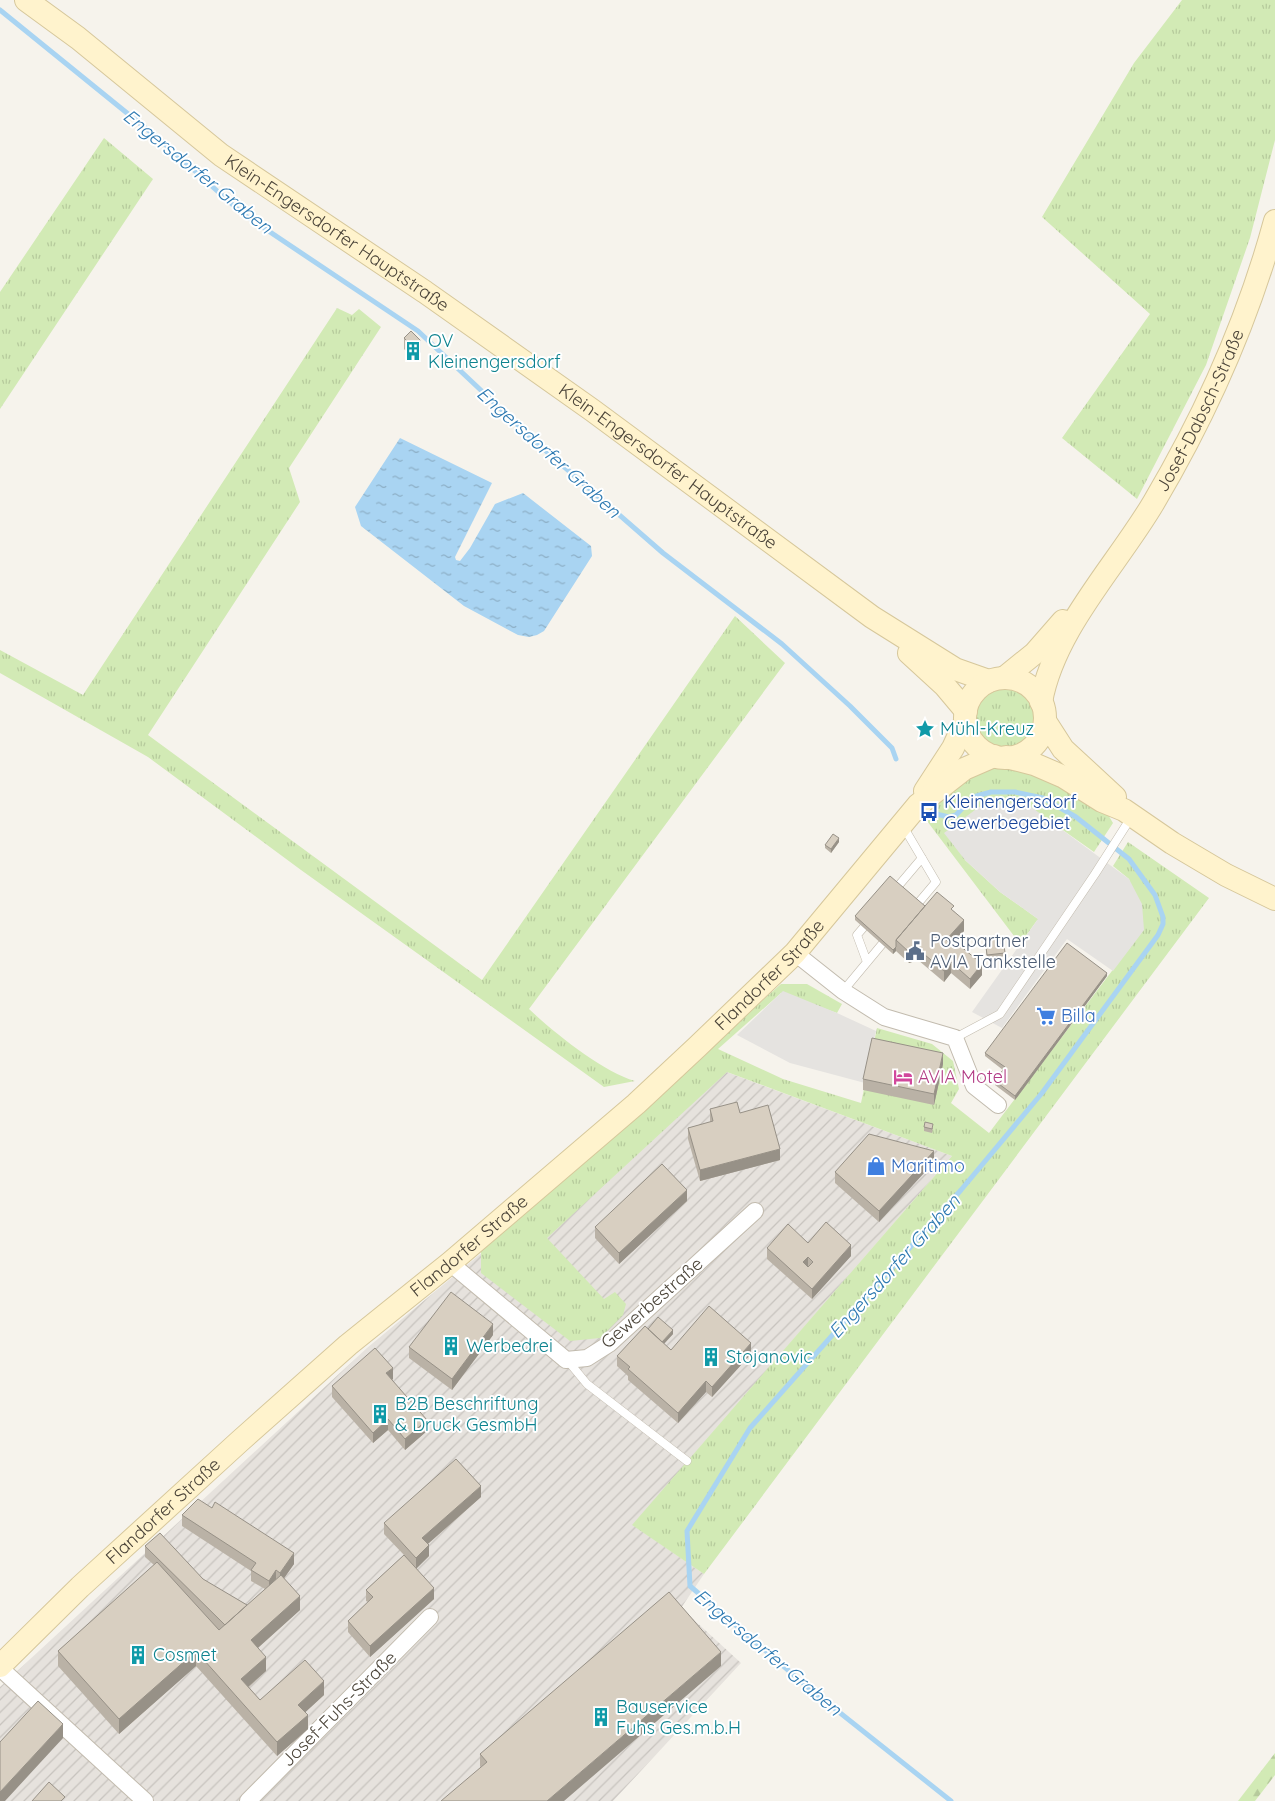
<svg xmlns="http://www.w3.org/2000/svg" width="1275" height="1801" font-family="Quicksand,sans-serif">
<defs>
<pattern id="industrial-furrows" width="10" height="10" patternUnits="userSpaceOnUse" patternTransform="scale(1.25)"><rect width="10" height="10" fill="#e6e2dd"/><path d="M-1 1l2-2M0 10L10 0M9 11l2-2" fill="none" stroke="#c7c3be"/></pattern>
<pattern id="grass-tufts" width="24" height="20" patternUnits="userSpaceOnUse" patternTransform="scale(1.25)"><rect width="24" height="20" fill="#d2eab5"/><path d="M3 7l-1-3M5 7V3M7 7l1-3M15 17l-1-3M17 17v-4M19 17l1-3" fill="none" stroke="#b6ca9c"/></pattern>
<pattern id="forest-firs" width="22" height="20" patternUnits="userSpaceOnUse" patternTransform="scale(1.25)"><rect width="22" height="20" fill="#d2eab5"/><path d="M5 1l3.5 6h-7zM16 11l3.5 6h-7z" fill="#b6ca9c"/></pattern>
<pattern id="water-ripples" width="26" height="14" patternUnits="userSpaceOnUse" patternTransform="scale(1.25)"><rect width="26" height="14" fill="#a9d4f2"/><path d="M2 4q2-2 4 0t4 0M15 11q2-2 4 0t4 0" fill="none" stroke="#8caec5"/></pattern>
</defs>
<rect width="100%" height="100%" fill="#f6f3ec"/>
<path fill="url(#industrial-furrows)" d="M708 1065 952 1156 633 1525 704 1574 681 1608 741 1663 613 1801H0V1687L367 1348Z"/>
<path fill="url(#grass-tufts)" d="M1182 0H1275V140L1250 238 1206 365 1137 499 1062 438 1150 314 1042 217 1134 63Z
M104 138 153 179 0 409V292Z
M337 308 352 315 359 309 381 327 289 468 300 502 148 735 482 980 735 616 785 663 529 1009C553 1032 603 1072 635 1081L604 1087 301 870 148 757 0 673V650L83 695Z
M975 718a30 30 0 1 1 60 0a30 30 0 1 1-60 0Z
M1008 766 1033 771 1107 813 1113 823 1094 852 1023 802 965 860 1000 892 1038 919 1020 944 927 821 942 794 972 771Z
M1128 842 1209 898 704 1574 632 1525 952 1156 727 1072 547 1238 604 1299 615 1292 626 1304 623 1315 600 1338 570 1341 481 1273V1248L781 984H807L842 1004 837 1013 781 993 718 1049 783 1079 861 1103 877 1028 932 1044 953 1061 959 1089 951 1103 989 1133 1143 930 1129 879 1113 866Z"/>
<path fill="url(#forest-firs)" d="M1275 1753V1775L1255 1801H1238Z"/>
<path fill="#e5e3e0" d="M1023 801 1129 879 1142 904 1144 930 1113 971 1067 939 1002 1028 972 1012 1038 919 1000 892 965 860 944 833 979 807Z
M783 991 837 1013 876 1031 865 1083 790 1063 737 1035Z"/>
<path fill="url(#water-ripples)" d="M400 438 492 483 455 557 456 560 460 561 470 548 495 504 523 493 591 546 592 556 544 631 537 635 529 637 518 635 464 606 361 526 355 507Z"/>
<g fill="none" stroke-linecap="round" stroke-linejoin="round">
<path stroke="#a9d4f2" stroke-width="5" d="M0 10 159 139 243 214 418 331 538 444 663 553 782 644 850 706 892 748 896 759
M936 814 949 817 956 815 973 797 991 792H1015L1043 798 1076 817 1129 859 1155 895 1163 917V924L1158 935 1042 1093 961 1190 750 1428 687 1531 690 1586 810 1689 951 1801"/>
<g stroke="#c2bbae" stroke-width="9">
<path id="service" d="M903 826 936 882 914 908
M894 891 922 858
M867 962 857 935 869 921
M843 991 888 937
M955 1038 1000 1014 1095 874 1132 816
M568 1361 587 1384 687 1461"/>
</g>
<g stroke="#c2bbae" stroke-width="18">
<path id="minor" d="M795 953 843 991 884 1017 955 1038 974 1086 998 1105
M450 1263 566 1360 587 1358 609 1344 755 1211
M0 1668 145 1801
M248 1801 430 1617"/>
</g>
<g stroke="#d6c79b" stroke-width="24">
<g id="secondary">
<path id="s1" d="M26 0 78 38 221 155 425 292 592 410 872 617 955 669 989 681"/>
<path d="M909 653 945 686 966 711"/>
<path d="M1004 678 1035 653 1063 621"/>
<circle cx="1005" cy="718" r="40"/>
<path id="s2" d="M1041 702C1054 629 1117 565 1154 502 1206 414 1248 320 1275 221"/>
<path d="M1045 721 1063 749 1115 797"/>
<path d="M1006 757 1034 764 1064 777 1102 801 1124 810 1172 843 1226 875 1275 899"/>
<path d="M925 791 953 748 965 722"/>
<path id="s3" d="M0 1666 80 1587 240 1441 348 1345 450 1263 636 1104 697 1047 795 953 918 805 964 769 994 756"/>
</g>
</g>
<use href="#service" stroke="#fff" stroke-width="8"/>
<use href="#minor" stroke="#fff" stroke-width="16"/>
<use href="#secondary" stroke="#fff3cd" stroke-width="22"/>
</g>
<path fill="#bab2a6" d="M404 338 421 352 414 359 404 349Z
M839 842 831 853 825 848V845Z
M925 906 954 911 964 931 954 941 982 975 970 989 951 973 944 982 918 960 909 963 896 951 893 954 855 920V916Z
M985 939 1005 953V956L987 959Z
M1107 976 1015 1100 995 1085V1081L1003 1070 985 1056V1053Z
M943 1064 934 1105 863 1090V1079Z
M710 1109 740 1113 780 1160 700 1181 688 1139V1128L710 1122Z
M924 1127 933 1128 932 1133 924 1131Z
M934 1162 879 1222 835 1183V1172Z
M687 1201 619 1264 595 1238V1227Z
M808 1243 851 1256 812 1299 767 1259V1248Z
M648 1329 673 1334 664 1344 671 1350 751 1354 712 1397 706 1392 678 1423 628 1380V1376L617 1366V1356Z
M493 1335 452 1390 409 1358V1347Z
M393 1379 392 1380 427 1431 405 1450 388 1430 373 1443 332 1397V1386Z
M481 1497 428 1544 429 1556 416 1568 434 1599 370 1657 348 1632V1621L368 1602 366 1601V1590L404 1555 384 1534V1523Z
M182 1515 294 1564 284 1578 300 1610 258 1648 266 1671 249 1687 260 1700 324 1695 305 1712 308 1729 277 1756 196 1666 119 1734 58 1666V1651L154 1565 145 1557V1546L247 1605 265 1589 251 1581V1571L182 1526Z
M721 1666 480 1767V1754Z"/>
<path fill="#979187" d="M421 341V352L414 359V348Z
M839 838V842L831 853V849Z
M964 920V931L946 951V940Z
M896 947V951L893 954V950Z
M918 949V960L909 963V952Z
M951 962V973L944 982V971Z
M982 964V975L970 989V979Z
M1107 973V976L1015 1100V1096Z
M943 1053V1064L934 1105V1094Z
M780 1149V1160L700 1181V1170Z
M934 1151V1162L879 1222V1211Z
M687 1190V1201L619 1264V1253Z
M851 1245V1256L812 1299V1289Z
M808 1257V1268L803 1262Z
M493 1324V1335L452 1390V1379Z
M673 1330V1334L660 1348V1345Z
M751 1343V1354L712 1397V1387Z
M393 1368V1379L386 1384V1373Z
M706 1381V1392L678 1423V1413Z
M388 1419V1430L373 1443V1433Z
M427 1420V1431L405 1450V1439Z
M481 1486V1497L422 1549V1538Z
M429 1545V1556L416 1569V1558Z
M294 1553V1564L280 1584V1573Z
M276 1570V1581L269 1592V1581Z
M434 1588V1599L370 1657V1646Z
M300 1596V1610L251 1654V1640Z
M196 1651V1666L119 1734V1719Z
M721 1652V1666L564 1801H547Z
M266 1657V1671L241 1693V1679Z
M324 1681V1695L298 1719V1705Z
M308 1715V1729L277 1756V1742Z
M63 1724V1738L5 1801H0V1792Z"/>
<path fill="#d8cfc1" stroke="#979187" fill-rule="evenodd" d="M411 331 421 341 414 348 404 338Z
M833 834 839 838 831 849 825 845Z
M890 876 925 906 896 940V947L893 950 855 916Z
M937 892 954 906 951 909 964 920 946 940 950 944 953 940 982 964 970 979 951 962 944 971 918 949 909 952 896 940Z
M1003 937 1005 953 987 955 985 939Z
M1067 943 1107 973 1015 1096 995 1081 1005 1067 985 1053Z
M872 1038 943 1053 934 1094 863 1079Z
M737 1102 740 1113 768 1105 780 1149 700 1170 688 1128 713 1121 710 1109Z
M925 1122 933 1124 932 1129 924 1127Z
M869 1134 934 1151 879 1211 835 1172Z
M662 1164 687 1190 619 1253 595 1227Z
M826 1222 851 1245 812 1289 767 1248 788 1224 808 1243ZM808 1257 813 1262 808 1267 803 1262Z
M451 1292 493 1324 452 1379 409 1347Z
M709 1306 751 1343 712 1387 706 1381 678 1413 628 1369 630 1367 617 1356 645 1326 671 1350Z
M658 1317 673 1330 662 1342 648 1329Z
M375 1348 393 1368 386 1373 427 1420 405 1439 388 1419 373 1433 332 1386Z
M456 1459 481 1486 422 1538 429 1545 416 1558 384 1523Z
M198 1499 212 1508 215 1502 294 1553 280 1573 276 1570 269 1581 251 1570 256 1563 182 1515Z
M160 1533 203 1579 247 1605 225 1625 145 1546Z
M404 1555 434 1588 370 1646 348 1621 373 1597 366 1590Z
M157 1562 219 1630 281 1575 300 1596 251 1640 266 1657 241 1679 260 1700 305 1660 324 1681 298 1705 308 1715 277 1742 196 1651 119 1719 58 1651Z
M669 1592 721 1652 547 1801H441L487 1762 480 1754Z
M38 1701 63 1724 0 1792V1742Z
M49 1782 65 1797 61 1801H32Z"/>
<defs>
<g id="building-bare" transform="scale(1.5)"><path d="M-4-6H4V6H1V3H-1V6H-4ZM-2.5-4.3h1.7v1.8h-1.7ZM.8-4.3h1.7v1.8H.8ZM-2.5-1h1.7V.8h-1.7ZM.8-1h1.7V.8H.8Z" fill="#0f9aa8" stroke="#fff" stroke-width="2.5" paint-order="stroke"/></g>
<g id="sight-bare" transform="scale(1.5)"><path d="M0-6L1.8-2.2L6-1.7L2.9 1.2L3.7 5.4L0 3.3L-3.7 5.4L-2.9 1.2L-6-1.7L-1.8-2.2Z" fill="#0f9aa8" stroke="#fff" stroke-width="2.5" paint-order="stroke"/></g>
<g id="bus-bare" transform="scale(1.5)"><path d="M-5-6H5V4H4V6H2V4H-2V6H-4V4H-5ZM-3.5-4V0h7V-4ZM-3.5 1.2v1.5H-2V1.2ZM2 1.2v1.5H3.5V1.2Z" fill="#1a4fb4" stroke="#fff" stroke-width="2.5" paint-order="stroke"/></g>
<g id="civic-bare" transform="scale(1.5)"><path d="M-.6-6.5H3V-4.5H.6V-3L4-1V1h2V6H-6V1h2V-1L-.6-3ZM-1.2 2.5V6h2.4V2.5Z" fill="#5c6f8a" stroke="#fff" stroke-width="2.5" paint-order="stroke"/></g>
<g id="supermarket-bare" transform="scale(1.5)"><path d="M-6-5.5h2.5l.6 2H6L4.5 2H-2.5L-4.4-4H-6ZM-1.5 3.2a1.3 1.3 0 1 0 .1 0ZM3 3.2a1.3 1.3 0 1 0 .1 0Z" fill="#3f7fe0" stroke="#fff" stroke-width="2.5" paint-order="stroke"/></g>
<g id="hotel-bare" transform="scale(1.5)"><path d="M-6-4.5h1.5V1H6V5H4.5V3h-9V5H-6ZM-4 0a1.8 1.8 0 1 1 3.6 0ZM.5 0V-2.5h3Q6-2.5 6 0Z" fill="#d1479c" stroke="#fff" stroke-width="2.5" paint-order="stroke"/></g>
<g id="shop-bare" transform="scale(1.5)"><path d="M-5-2.5h2.3a2.7 3.5 0 0 1 5.4 0H5L5.5 6h-11ZM-1.5-2.5h3a1.5 2.3 0 0 0-3 0Z" fill="#3f7fe0" stroke="#fff" stroke-width="2.5" paint-order="stroke"/></g>
</defs>
<g fill-rule="evenodd">
<use href="#building-bare" x="413" y="351"/>
<use href="#sight-bare" x="925" y="729"/>
<use href="#bus-bare" x="929" y="812"/>
<use href="#civic-bare" x="915" y="951"/>
<use href="#supermarket-bare" x="1046" y="1016"/>
<use href="#hotel-bare" x="903" y="1077"/>
<use href="#shop-bare" x="876" y="1166"/>
<use href="#building-bare" x="451" y="1346"/>
<use href="#building-bare" x="711" y="1357"/>
<use href="#building-bare" x="380" y="1414"/>
<use href="#building-bare" x="138" y="1655"/>
<use href="#building-bare" x="601" y="1717"/>
</g>
<g text-anchor="middle" stroke-width="4" stroke-linejoin="round" paint-order="stroke">
<g font-size="18" fill="#4b4439" stroke="#fff">
<text dy="6" stroke="none"><textPath href="#s1" startOffset="389">Klein-Engersdorfer Hauptstraße</textPath></text>
<text dy="6" stroke="none"><textPath href="#s2" startOffset="334">Josef-Dabsch-Straße</textPath></text>
<text dy="6" stroke="none"><textPath href="#s1" startOffset="794">Klein-Engersdorfer Hauptstraße</textPath></text>
<text dy="6" stroke="none"><textPath href="#s3" startOffset="1035">Flandorfer Straße</textPath></text>
<text dy="6" stroke="none"><textPath href="#s3" startOffset="630">Flandorfer Straße</textPath></text>
<text transform="translate(652 1303) rotate(-41)" y="6">Gewerbestraße</text>
<text dy="6" stroke="none"><textPath href="#s3" startOffset="225">Flandorfer Straße</textPath></text>
<text transform="translate(339 1709) rotate(-45)" y="6">Josef-Fuhs-Straße</text>
</g>
<g font-size="18" fill="#0d838f" stroke="#fff" text-anchor="start">
<text x="428" y="347">OV<tspan x="428" dy="21">Kleinengersdorf</tspan></text>
<text x="940" y="735">Mühl-Kreuz</text>
<text x="466" y="1352">Werbedrei</text>
<text x="726" y="1363">Stojanovic</text>
<text x="395" y="1410">B2B Beschriftung<tspan x="395" dy="21">&amp; Druck GesmbH</tspan></text>
<text x="153" y="1661">Cosmet</text>
<text x="616" y="1713">Bauservice<tspan x="616" dy="21">Fuhs Ges.m.b.H</tspan></text>
</g>
<g font-size="18" fill="#164399" stroke="#fff" text-anchor="start">
<text x="944" y="808">Kleinengersdorf<tspan x="944" dy="21">Gewerbegebiet</tspan></text>
</g>
<g font-size="18" fill="#4e5e75" stroke="#fff" text-anchor="start">
<text x="930" y="947">Postpartner<tspan x="930" dy="21">AVIA Tankstelle</tspan></text>
</g>
<g font-size="18" fill="#366cbe" stroke="#fff" text-anchor="start">
<text x="1061" y="1022">Billa</text>
<text x="891" y="1172">Maritimo</text>
</g>
<g font-size="18" fill="#b23c85" stroke="#fff" text-anchor="start">
<text x="918" y="1083">AVIA Motel</text>
</g>
<g font-size="19" font-style="italic" fill="#2e7ab2" stroke="#fff">
<text transform="translate(198 171) rotate(39)" y="7">Engersdorfer Graben</text>
<text transform="translate(549 452) rotate(42)" y="7">Engersdorfer Graben</text>
<text transform="translate(894 1266) rotate(-48)" y="7">Engersdorfer Graben</text>
<text transform="translate(768 1652) rotate(40)" y="7">Engersdorfer Graben</text>
</g>
</g>
</svg>
